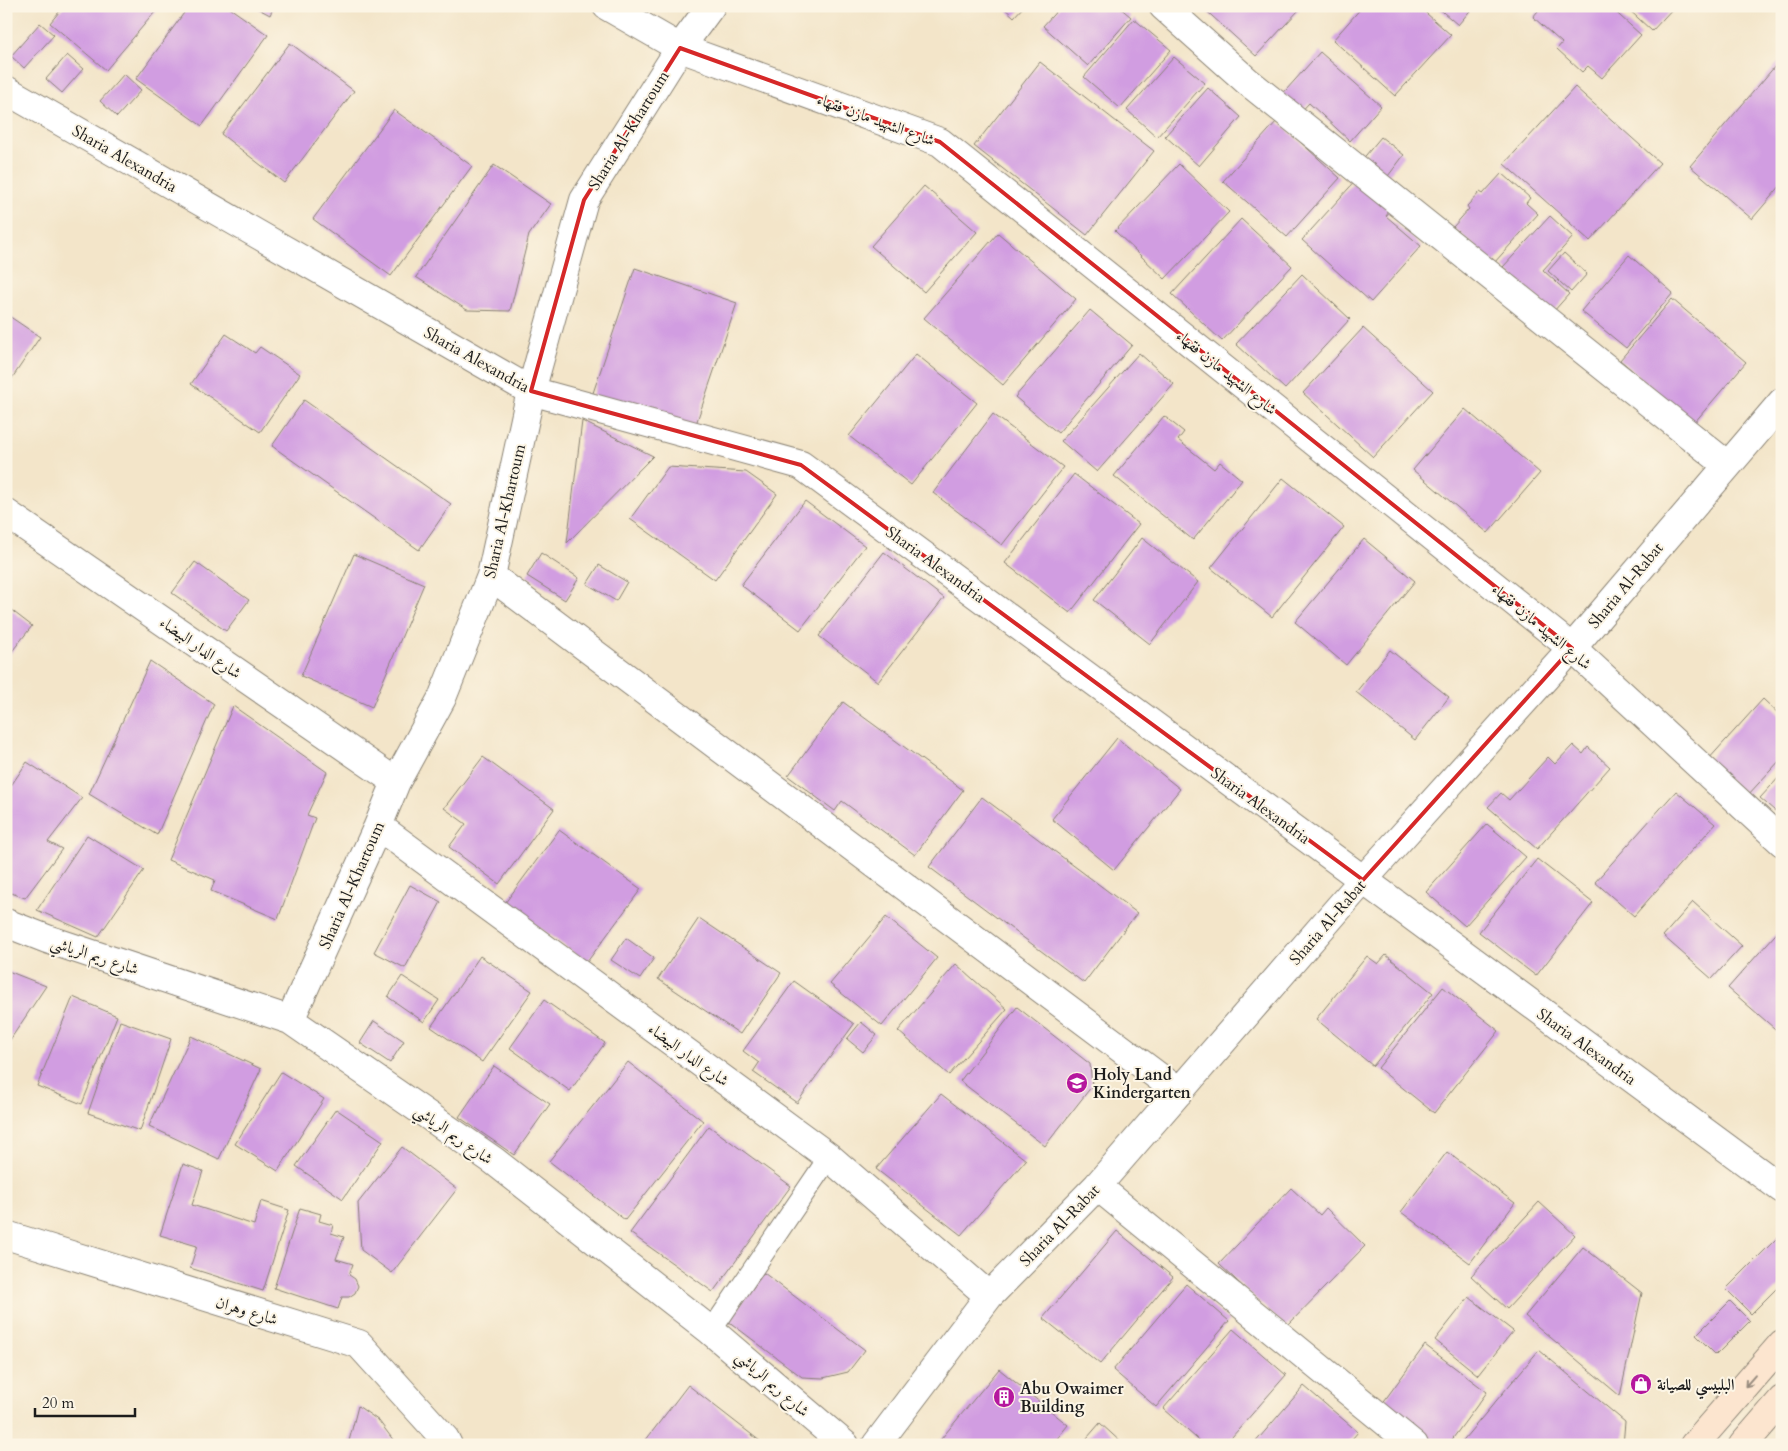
<svg xmlns="http://www.w3.org/2000/svg" width="1788" height="1451" font-family="Cardo,Amiri,serif">
<rect width="100%" height="100%" fill="#fcf5e5"/>
<filter id="ink" filterUnits="userSpaceOnUse"><feTurbulence type="fractalNoise" baseFrequency=".02" numOctaves="2"/><feDisplacementMap in="SourceGraphic" scale="10" xChannelSelector="R" yChannelSelector="G"/><feConvolveMatrix kernelMatrix="1 2 1 2 8 2 1 2 1" color-interpolation-filters="sRGB"/></filter>
<filter id="wash" filterUnits="userSpaceOnUse"><feTurbulence type="fractalNoise" baseFrequency=".0096" numOctaves="4" result="noise"/><feDisplacementMap in="SourceGraphic" scale="20" xChannelSelector="R" yChannelSelector="G"/><feGaussianBlur stdDeviation="1.12" result="paint"/><feColorMatrix in="noise" values="0 0 0 0 0 0 0 0 0 0 0 0 0 0 0 0 0 1.4 0 .05"/><feComposite in="paint" operator="in"/></filter>
<g filter="url(#wash)">
<rect width="100%" height="100%" fill="#f3e5c9"/>
<g id="blocks">
<path fill="#d19de1" d="M64 6H160L106 70 50 23Z
M189 6H227L268 35 202 126 136 79Z
M253 6H274L270 15Z
M1002 6H1024L1014 17Z
M1061 6H1118L1131 17 1088 66 1043 26Z
M1201 6H1295L1299 10 1256 56Z
M1363 6H1418L1451 35 1395 96 1333 40Z
M1436 6H1474L1458 25Z
M1542 6H1609L1641 35 1602 78 1588 66 1582 72 1557 49 1562 43 1533 17Z
M1625 6H1675L1652 31Z
M1134 19 1171 50 1120 108 1084 77Z
M40 23 54 35 24 68 11 56Z
M290 43 354 91 284 183 221 134Z
M1320 52 1381 106 1350 141 1309 103 1297 116 1278 99Z
M67 55 83 69 62 93 46 79Z
M1174 57 1205 83 1157 137 1127 110Z
M1782 58V184L1752 219 1690 166Z
M1040 62 1154 151 1087 235 974 146Z
M124 74 141 90 117 117 100 101Z
M1575 87 1660 163 1590 241 1504 164Z
M1208 88 1241 117 1199 166 1165 136Z
M394 110 472 166 391 276 313 219Z
M1277 121 1340 178 1287 237 1223 181Z
M1381 137 1404 155 1385 180 1361 161Z
M1179 164 1229 212 1165 279 1115 231Z
M494 165 551 204 529 235 510 311 467 310 416 277Z
M1502 173 1530 198 1526 203 1538 214 1494 263 1453 227 1469 209 1467 206 1480 192 1483 194Z
M1358 178 1392 208 1386 216 1421 246 1371 302 1302 240Z
M924 186 977 232 924 292 871 246Z
M1550 216 1573 237 1543 270 1569 294 1553 312 1503 267Z
M1241 219 1292 266 1222 341 1172 294Z
M998 233 1076 299 1003 385 924 318Z
M1564 253 1587 274 1571 292 1548 271Z
M1629 255 1673 293 1626 348 1581 311Z
M635 268 737 303 694 430 592 396Z
M1302 274 1350 319 1285 389 1236 344Z
M1672 299 1746 362 1694 423 1620 360Z
M1090 310 1132 345 1058 433 1015 397Z
M6 314 40 337 6 387Z
M1363 328 1433 391 1373 457 1303 393Z
M226 334 255 353 260 347 300 374 260 432 191 384Z
M1139 353 1174 384 1097 472 1061 441Z
M916 354 977 403 911 485 849 436Z
M304 400 451 504 419 550 272 446Z
M1465 409 1540 473 1488 533 1413 470Z
M993 414 1063 467 1002 545 933 493Z
M1164 416 1184 432 1178 440 1214 469 1220 462 1242 480 1193 540 1114 476Z
M582 421 653 456 567 543Z
M668 467 746 472 777 494 715 580 630 519Z
M1074 474 1139 524 1070 613 1005 563Z
M1283 478 1344 527 1272 617 1211 568Z
M805 501 865 546 800 630 741 585Z
M1142 538 1198 582 1150 644 1094 600Z
M1364 539 1415 581 1346 665 1295 622Z
M884 552 944 598 878 682 819 636Z
M541 553 579 578 565 600 527 576Z
M354 554 424 584 372 707 301 676Z
M195 562 249 600 226 631 172 593Z
M599 565 627 582 616 601 587 584Z
M6 606 32 626 6 659Z
M1390 650 1449 697 1415 740 1356 692Z
M150 661 214 704 157 835 89 794Z
M1763 699 1782 717V758L1747 796 1707 761Z
M843 702 963 790 915 855 842 801 835 811 788 776Z
M233 706 327 772 307 815 315 818 278 919 211 891 215 880 168 860Z
M1117 738 1180 789 1114 870 1052 819Z
M1573 745 1583 754 1588 747 1610 767 1537 849 1488 807 1501 793 1509 800 1548 757 1555 764Z
M483 757 554 809 499 884 449 847 466 824 444 808Z
M27 762 82 798 48 842 62 849 25 898 6 891V793Z
M1782 774V817L1760 798Z
M1676 791 1715 824 1634 916 1595 882Z
M982 797 1137 913 1084 983 929 867Z
M1487 824 1526 857 1465 926 1426 892Z
M559 830 641 889 587 962 505 903Z
M87 835 144 870 98 937 37 910Z
M1537 859 1593 903 1536 976 1479 932Z
M410 885 441 902 405 968 374 952Z
M1693 902 1742 946 1712 979 1663 936Z
M886 917 937 958 882 1026 830 984Z
M699 918 781 973 740 1034 658 979Z
M1782 927V1035L1728 988Z
M626 938 654 958 640 979 611 960Z
M1386 955 1433 993 1373 1066 1316 1019 1367 956 1378 964Z
M480 956 532 991 482 1062 431 1027Z
M956 964 1007 1009 949 1075 898 1031Z
M8 971 46 986 6 1046V974Z
M402 976 439 1000 424 1022 388 997Z
M794 981 854 1024 797 1103 753 1072 759 1063 743 1051Z
M1443 987 1499 1031 1434 1113 1378 1068Z
M73 997 117 1016 82 1104 37 1086Z
M544 1000 605 1043 570 1091 510 1048Z
M1017 1007 1090 1064 1092 1086 1045 1146 960 1081Z
M120 1021 171 1039 140 1131 88 1113Z
M374 1021 404 1041 390 1063 360 1043Z
M861 1022 877 1035 863 1052 847 1039Z
M191 1036 261 1069 219 1159 149 1126Z
M628 1062 703 1121 625 1220 549 1161Z
M494 1066 550 1104 514 1155 459 1117Z
M281 1072 324 1099 278 1171 235 1144Z
M941 1094 1026 1160 961 1235 876 1169Z
M336 1109 383 1141 343 1199 296 1166Z
M709 1126 791 1186 713 1292 630 1233Z
M402 1147 457 1189 392 1273 361 1250 358 1203Z
M1447 1152 1515 1203 1470 1263 1401 1212Z
M183 1164 203 1171 192 1205 254 1225 261 1201 289 1210 263 1291 190 1268 197 1246 160 1235Z
M1291 1188 1320 1215 1326 1208 1365 1246 1286 1327 1219 1264Z
M1539 1202 1575 1235 1507 1309 1471 1276Z
M300 1208 321 1214 319 1221 333 1225 331 1233 344 1237 336 1259 353 1264 349 1275 355 1279 358 1286 355 1293 349 1297H342L338 1309 274 1288Z
M1117 1231 1173 1277 1100 1364 1043 1318Z
M1780 1235 1782 1237V1283L1751 1314 1726 1289Z
M1583 1247 1642 1293 1620 1396 1525 1316Z
M764 1273 865 1350 848 1372 823 1378 802 1377 728 1321Z
M1186 1284 1229 1321 1156 1407 1113 1370Z
M1469 1297 1513 1331 1478 1375 1435 1340Z
M1730 1301 1750 1321 1716 1355 1696 1335Z
M1233 1329 1286 1375 1225 1445H1204L1163 1409Z
M1425 1345 1487 1392 1448 1445H1429L1379 1408Z
M1539 1350 1625 1422 1623 1445H1459Z
M999 1369 1068 1425 1052 1445H936Z
M688 1385 765 1445H642Z
M1304 1386 1358 1432 1347 1445H1253Z
M358 1406 379 1421 397 1445H348Z
M1100 1423 1124 1445H1081Z"/>
</g>
</g>
<g filter="url(#ink)">
<use href="#blocks" fill-opacity="0" stroke="#888072" stroke-width="1"/>
<g fill="none" stroke-linecap="round" stroke-linejoin="round">
<g stroke="#888072" stroke-width="22">
<path id="service" d="M711 1331 829 1157"/>
</g>
<g stroke="#888072" stroke-width="30">
<path id="minor" d="M607 6 680 48 940 142 1572 648 1782 842
M1163 6 1247 81 1727 465
M6 90 531 391 801 465 1782 1189
M6 513 396 782
M491 576 1179 1092
M378 826 829 1157 989 1296
M6 923 47 939 290 1020 494 1161 711 1331 845 1445
M290 1020 378 826 396 782 442 698 491 576 531 391 584 200 680 48 711 6
M1097 1186 1414 1445
M6 1235 359 1344 445 1439 448 1445
M876 1445 989 1296 1097 1186 1363 880 1572 648 1782 402"/>
</g>
<g stroke="#888072" stroke-width="30">
<path id="secondary" d="M1694 1445 1782 1344
M1743 1445 1782 1400"/>
</g>
<use href="#service" stroke="#fff" stroke-width="20"/>
<use href="#minor" stroke="#fff" stroke-width="28"/>
<use href="#secondary" stroke="#fce5cf" stroke-width="28"/>
</g>
<defs><path id="oneway-shaft" d="M-6 0H5M1.5-3L5.5 0L1.5 3" fill="none" stroke-width="1.6" stroke-linecap="round" stroke-linejoin="round" transform="scale(1.25)"/></defs>
<use stroke="#978b7e" href="#oneway-shaft" transform="translate(1750 1381) rotate(131)"/>
</g>
<path fill="none" stroke="#d62828" stroke-width="4" stroke-linejoin="round" d="M680 48 940 142 1572 648 1363 880 801 465 531 391 584 200Z"/>
<defs>
<g id="school-disc" transform="scale(1.125)"><circle r="9.5" fill="#b5179e" stroke="#fcf5e5"/><path d="M0-5L7-2L0 1L-7-2ZM-4 1L0 2.5L4 1V4Q0 6-4 4Z" fill="#fff"/></g>
<g id="shop-disc" transform="scale(1.125)"><circle r="9.5" fill="#b5179e" stroke="#fcf5e5"/><path d="M-5-2.5h2.3a2.7 3.5 0 0 1 5.4 0H5L5.5 6h-11ZM-1.5-2.5h3a1.5 2.3 0 0 0-3 0Z" fill="#fff"/></g>
<g id="building-disc" transform="scale(1.125)"><circle r="9.5" fill="#b5179e" stroke="#fcf5e5"/><path d="M-4-6H4V6H1V3H-1V6H-4ZM-2.5-4.3h1.7v1.8h-1.7ZM.8-4.3h1.7v1.8H.8ZM-2.5-1h1.7V.8h-1.7ZM.8-1h1.7V.8H.8Z" fill="#fff"/></g>
</defs>
<g fill-rule="evenodd">
<use href="#school-disc" x="1077" y="1083"/>
<use href="#shop-disc" x="1641" y="1384"/>
<use href="#building-disc" x="1004" y="1397"/>
</g>
<g text-anchor="middle" stroke-width="4" stroke-linejoin="round" paint-order="stroke">
<g font-size="16" fill="#1c1c1c" stroke="#fcf5e5">
<text transform="translate(876 119) rotate(20)" y="6">شارع الشهيد مازن فقهاء</text>
<text transform="translate(628 130) rotate(-58)" y="6">Sharia Al-Khartoum</text>
<text transform="translate(125 158) rotate(30)" y="6">Sharia Alexandria</text>
<text transform="translate(477 359) rotate(29)" y="6">Sharia Alexandria</text>
<text transform="translate(1227 372) rotate(39)" y="6">شارع الشهيد مازن فقهاء</text>
<text transform="translate(504 511) rotate(-77)" y="6">Sharia Al-Khartoum</text>
<text transform="translate(936 564) rotate(36)" y="6">Sharia Alexandria</text>
<text transform="translate(1625 585) rotate(-50)" y="6">Sharia Al-Rabat</text>
<text transform="translate(1542 626) rotate(40)" y="6">شارع الشهيد مازن فقهاء</text>
<text transform="translate(201 647) rotate(35)" y="6">شارع الدار البيضاء</text>
<text transform="translate(1261 805) rotate(36)" y="6">Sharia Alexandria</text>
<text transform="translate(351 885) rotate(-66)" y="6">Sharia Al-Khartoum</text>
<text transform="translate(1327 922) rotate(-49)" y="6">Sharia Al-Rabat</text>
<text transform="translate(95 955) rotate(18)" y="6">شارع ريم الرياشي</text>
<text transform="translate(1587 1046) rotate(36)" y="6">Sharia Alexandria</text>
<text transform="translate(689 1054) rotate(36)" y="6">شارع الدار البيضاء</text>
<text transform="translate(454 1134) rotate(35)" y="6">شارع ريم الرياشي</text>
<text transform="translate(1059 1225) rotate(-46)" y="6">Sharia Al-Rabat</text>
<text transform="translate(247 1310) rotate(17)" y="6">شارع وهران</text>
<text transform="translate(773 1383) rotate(41)" y="6">شارع ريم الرياشي</text>
</g>
<g font-size="16" font-weight="bold" fill="#1c1c1c" stroke="#fcf5e5" text-anchor="start">
<text x="1093" y="1080">Holy Land<tspan x="1093" dy="18">Kindergarten</tspan></text>
<text x="1657" y="1390">البلبيسي للصيانة</text>
<text x="1020" y="1394">Abu Owaimer<tspan x="1020" dy="18">Building</tspan></text>
</g>
</g>
<rect width="1788" height="1451" fill="none" stroke="#fcf5e5" stroke-width="25"/>
<path d="M35 1408v8h100v-8" fill="none" stroke="#1c1c1c" stroke-width="2.5"/>
<text x="42" y="1408" font-size="15" fill="#1c1c1c" stroke="#fcf5e5" stroke-width="4" paint-order="stroke">20 m</text>
</svg>
